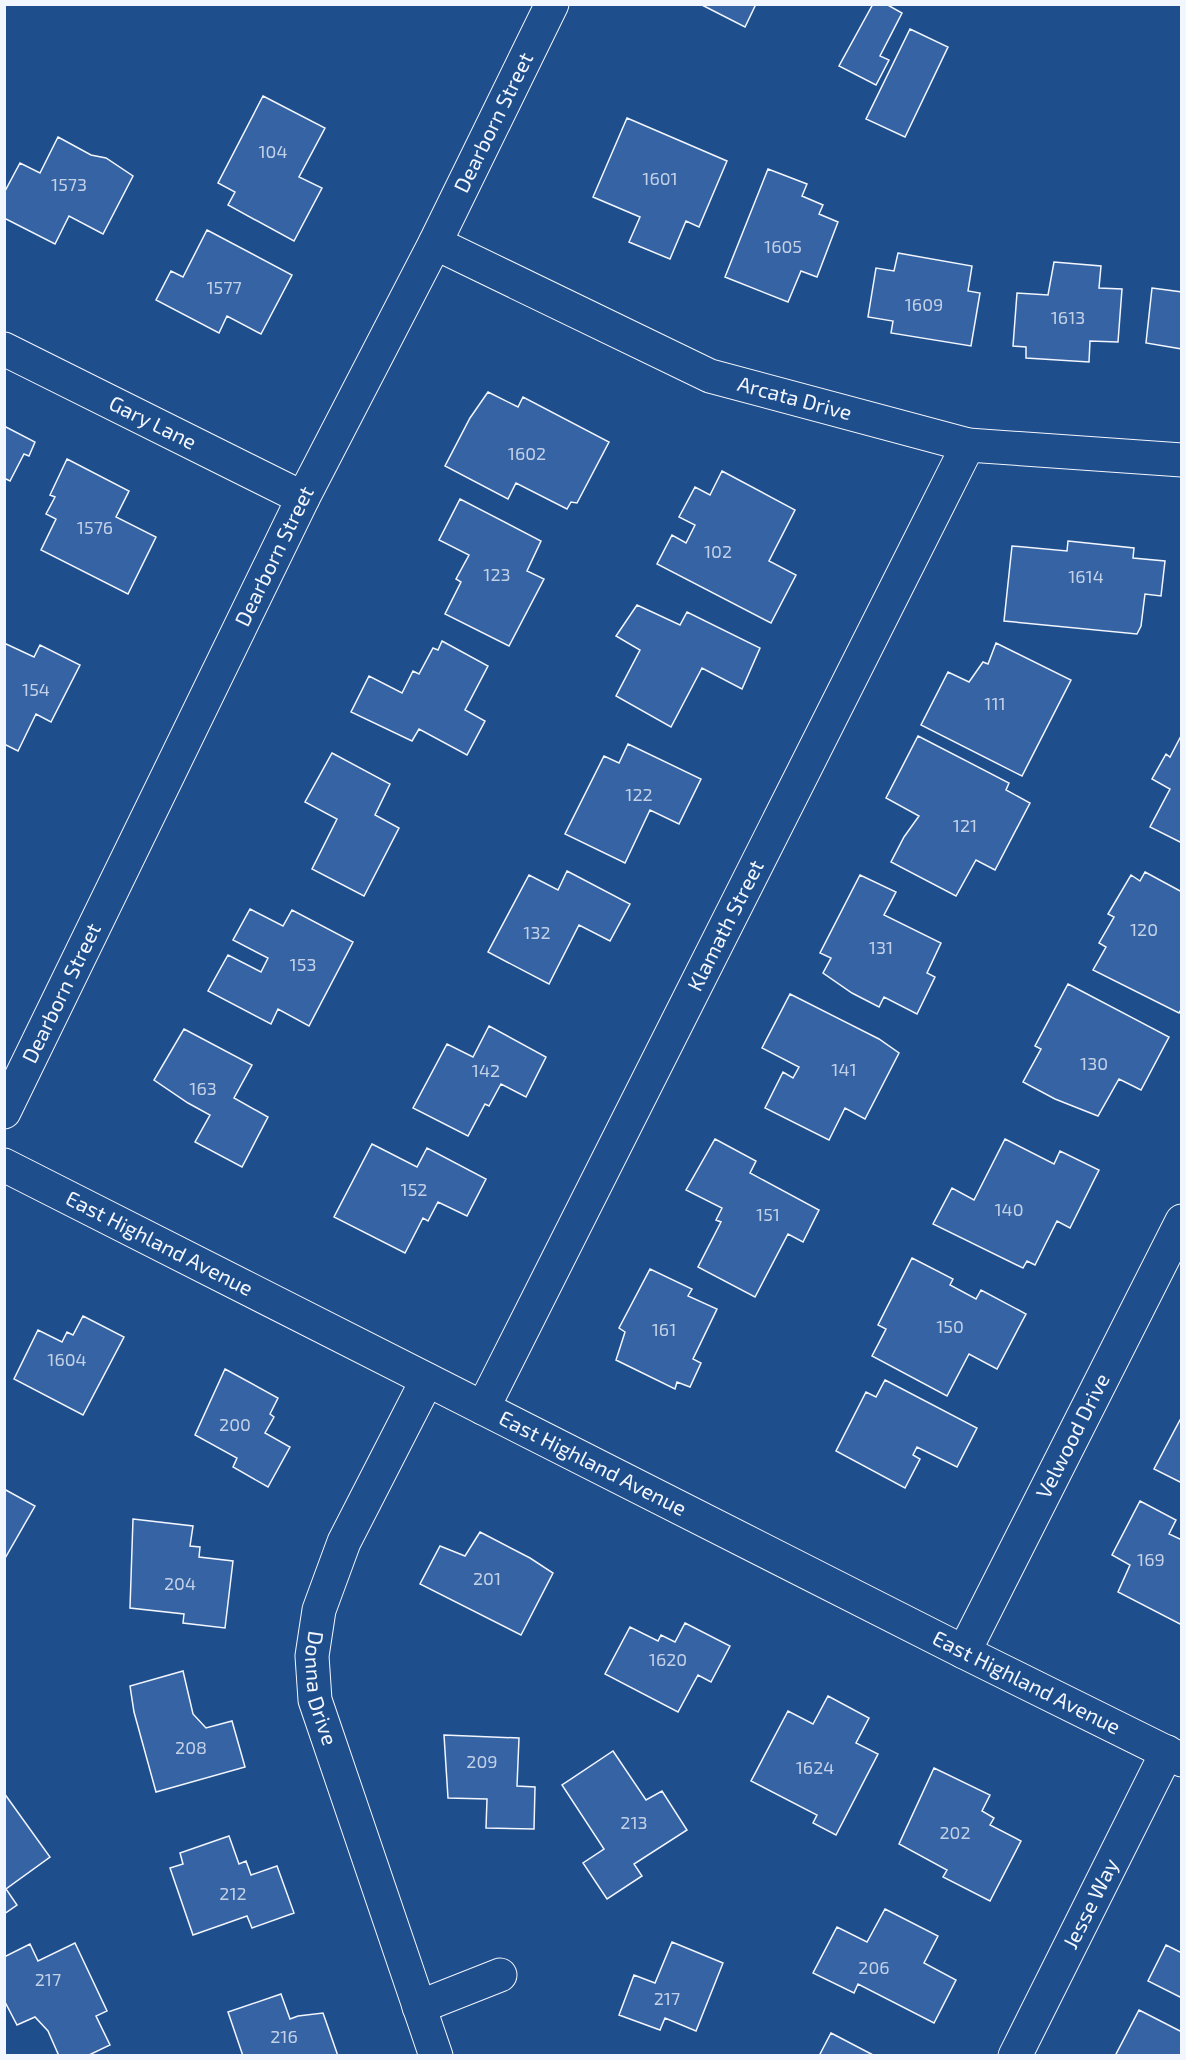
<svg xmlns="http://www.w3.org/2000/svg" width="1186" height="2060" font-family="'Exo 2',sans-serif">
<rect width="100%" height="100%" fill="#1f4e8c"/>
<path fill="#3563a3" stroke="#f2f6ff" stroke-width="1.5" d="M700 4H756L745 27Z
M873 4H886L902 13 880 56 889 60 876 85 839 66Z
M910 29 948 47 905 137 866 119Z
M263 96 325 128 299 177 322 188 294 241 228 205 235 192 218 183Z
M627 118 727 161 699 227 686 221 670 259 629 242 640 217 593 197Z
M58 137 91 155 106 158 133 176 103 234 69 216 55 244 4 218V193L20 163 40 173Z
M768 169 807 184 802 196 823 205 819 214 838 222 817 277 801 271 788 302 725 277Z
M207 230 292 275 261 334 227 316 219 333 156 300 171 271 183 277Z
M898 253 972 266 968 291 980 293 971 346 891 333 893 321 868 317 876 268 894 271Z
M1054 262 1101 266 1099 288 1122 289 1118 342 1090 341 1089 362 1026 358V347L1013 346 1017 293 1048 295Z
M1152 288 1182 292V349L1146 343Z
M488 392 518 407 523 397 609 442 577 503 571 502 567 509 516 483 508 499 445 466 470 418Z
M4 426 35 442 29 456 24 454 10 481 4 478Z
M67 459 129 491 116 517 156 537 128 594 41 550 56 519 46 514 55 497 50 495Z
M722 471 795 510 769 561 796 575 771 623 657 564 672 535 686 543 695 525 679 517 695 487 710 495Z
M460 499 541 541 527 571 544 579 509 646 445 614 461 582 456 579 469 555 439 540Z
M1068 541 1134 548 1133 558 1165 561 1161 596 1145 594 1141 626 1137 634 1004 621 1012 546 1067 551Z
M637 605 680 625 687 612 760 648 742 689 702 668 671 727 616 696 640 650 616 636Z
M442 641 488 666 465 710 485 721 467 755 419 729 412 741 351 712 369 676 402 693 413 671 419 674 433 648 438 650Z
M4 643 34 657 40 645 80 665 51 722 36 714 18 751 4 744Z
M996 643 1071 680 1022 776 921 725 948 672 969 682 983 662 988 664Z
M1182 734V843L1150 827 1170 789 1152 779 1166 754 1170 757Z
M918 736 1009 783 1006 790 1030 803 995 870 976 860 956 896 891 862 904 837 919 816 886 798Z
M628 744 701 779 679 824 650 810 625 863 565 834 604 756 619 763Z
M332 753 390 784 375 815 399 828 364 896 312 869 337 819 305 802Z
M567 871 630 904 610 941 579 925 549 984 488 952 529 875 558 890Z
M1145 872 1182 892V1008L1179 1013 1093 970 1106 947 1099 943 1114 917 1108 914 1131 875 1140 881Z
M860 875 896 892 884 915 941 943 927 973 935 977 917 1014 884 997 879 1007 852 993 823 973 831 958 820 953Z
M250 909 283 926 292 910 353 942 309 1026 278 1009 271 1024 208 991 228 955 261 972 268 958 233 940Z
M1068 984 1169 1037 1141 1090 1119 1079 1098 1116 1055 1099 1023 1082 1041 1049 1035 1046Z
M790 994 879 1039 899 1053 865 1119 845 1108 829 1140 765 1108 783 1072 793 1078 799 1067 762 1048Z
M489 1026 546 1057 526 1097 501 1084 489 1106 485 1104 468 1136 413 1108 447 1044 473 1057Z
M184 1029 252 1065 234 1098 268 1117 242 1167 195 1142 210 1115 188 1103 154 1080Z
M715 1139 756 1161 750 1173 819 1210 803 1242 788 1234 755 1297 698 1267 721 1222 716 1220 722 1208 686 1190Z
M1005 1139 1054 1164 1060 1151 1099 1170 1070 1228 1057 1221 1035 1265 1027 1261 1023 1268 933 1224 952 1188 974 1200Z
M372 1144 417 1167 427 1148 486 1179 467 1216 438 1202 428 1221 423 1218 405 1253 334 1217Z
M912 1258 953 1279 950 1285 976 1299 981 1290 1026 1314 997 1369 969 1354 947 1396 872 1356 886 1329 878 1325Z
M650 1269 692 1289 688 1296 717 1309 693 1359 701 1363 690 1387 677 1382 675 1389 616 1360 625 1332 619 1328Z
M83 1316 124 1337 83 1415 14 1379 38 1330 62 1342 67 1332 73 1335Z
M225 1369 278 1398 270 1414 274 1417 265 1433 290 1447 268 1487 233 1467 237 1458 195 1435Z
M885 1380 977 1428 957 1467 917 1447 913 1455 920 1459 905 1488 836 1451 866 1392 876 1397Z
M1180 1420 1182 1421V1483L1154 1469Z
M4 1489 35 1506 4 1560Z
M1140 1501 1176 1520 1169 1534 1182 1540V1620L1180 1624 1118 1592 1130 1565 1112 1555Z
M133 1519 193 1526 190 1546 200 1547 199 1557 233 1561 225 1628 183 1623 184 1614 130 1608Z
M480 1532 530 1558 553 1573 521 1635 420 1584 440 1546 465 1556Z
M685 1623 730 1646 711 1682 698 1675 678 1712 605 1674 630 1627 658 1641 661 1635 675 1642Z
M183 1671 193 1714 206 1728 232 1721 245 1767 156 1792 134 1712 130 1686Z
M828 1696 869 1718 856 1743 878 1754 836 1835 813 1823 817 1815 751 1781 788 1711 813 1724Z
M444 1735 519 1738 517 1786 535 1787 534 1829 486 1828 487 1799 448 1798Z
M613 1751 646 1800 662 1791 687 1830 634 1864 642 1876 607 1899 583 1863 604 1849 562 1785Z
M934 1768 990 1795 982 1811 994 1818 990 1825 1021 1841 990 1901 943 1877 947 1870 899 1844Z
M4 1793 50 1857 6 1889 17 1905 4 1914Z
M229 1836 239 1864 246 1861 251 1875 277 1866 294 1913 252 1928 247 1916 193 1935 170 1868 183 1864 180 1853Z
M885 1909 938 1936 924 1963 956 1980 934 2023 858 1984 854 1993 813 1973 837 1927 867 1942Z
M672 1942 723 1963 696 2031 665 2018 660 2030 619 2015 634 1975 655 1983Z
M75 1943 107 2011 96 2016 110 2045 87 2056H59L48 2031 35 2017 17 2025 4 2000V1957L30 1944 38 1961Z
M1166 1945 1182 1953V1998L1148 1981Z
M281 1994 290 2019 298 2016 323 2013 338 2056H243L228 2012Z
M1139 2010 1182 2032V2056H1115Z
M831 2033 875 2056H819Z"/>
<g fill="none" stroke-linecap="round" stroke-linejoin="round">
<g stroke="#f2f6ff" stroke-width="35">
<g id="minor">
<path id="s1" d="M435 243 710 376 968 445 1182 460"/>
<path id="s2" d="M4 349 303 498"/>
<path id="s3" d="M4 1112 303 498 435 243 552 4"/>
<path id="s4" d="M4 1165 964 1652 1182 1760"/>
<path id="s5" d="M427 1380 344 1542 319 1610 312 1656 315 1700 436 2056"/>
<path id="s6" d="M483 1408 968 445"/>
<path id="s7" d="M964 1652 1182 1221"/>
<path d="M419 2007 500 1975"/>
<path id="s8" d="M1015 2056 1167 1752"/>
</g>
</g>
<use href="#minor" stroke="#1f4e8c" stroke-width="33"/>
</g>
<g text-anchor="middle" stroke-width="4.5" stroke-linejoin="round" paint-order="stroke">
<g font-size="18" fill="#c3d1e8">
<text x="273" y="158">104</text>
<text x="660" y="185">1601</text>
<text x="69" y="191">1573</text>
<text x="783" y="253">1605</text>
<text x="224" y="294">1577</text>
<text x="924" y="311">1609</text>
<text x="1068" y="324">1613</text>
<text x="527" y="460">1602</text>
<text x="95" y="534">1576</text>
<text x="718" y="558">102</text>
<text x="497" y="581">123</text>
<text x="1086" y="583">1614</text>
<text x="36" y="696">154</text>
<text x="995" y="710">111</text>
<text x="639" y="801">122</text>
<text x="965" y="832">121</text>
<text x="1144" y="936">120</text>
<text x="537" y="939">132</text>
<text x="881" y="954">131</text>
<text x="303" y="971">153</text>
<text x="1094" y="1070">130</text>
<text x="844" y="1076">141</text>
<text x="486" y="1077">142</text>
<text x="203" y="1095">163</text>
<text x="414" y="1196">152</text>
<text x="1009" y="1216">140</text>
<text x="768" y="1221">151</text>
<text x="950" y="1333">150</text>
<text x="664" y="1336">161</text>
<text x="67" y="1366">1604</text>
<text x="235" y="1431">200</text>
<text x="1151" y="1566">169</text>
<text x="487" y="1585">201</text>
<text x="180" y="1590">204</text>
<text x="668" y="1666">1620</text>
<text x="191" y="1754">208</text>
<text x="482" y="1768">209</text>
<text x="815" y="1774">1624</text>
<text x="634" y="1829">213</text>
<text x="955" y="1839">202</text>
<text x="233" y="1900">212</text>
<text x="874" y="1974">206</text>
<text x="48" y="1986">217</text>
<text x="667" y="2005">217</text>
<text x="284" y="2043">216</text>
</g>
<g font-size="21" fill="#f2f6ff" stroke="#1f4e8c">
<text dy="7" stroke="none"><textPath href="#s3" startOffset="1104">Dearborn Street</textPath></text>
<text dy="7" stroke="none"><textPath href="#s1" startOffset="393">Arcata Drive</textPath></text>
<text dy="7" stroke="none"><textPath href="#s2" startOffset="166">Gary Lane</textPath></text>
<text dy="7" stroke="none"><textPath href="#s3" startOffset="618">Dearborn Street</textPath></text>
<text dy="7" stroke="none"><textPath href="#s6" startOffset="540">Klamath Street</textPath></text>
<text dy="7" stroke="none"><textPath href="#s3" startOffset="132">Dearborn Street</textPath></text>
<text dy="7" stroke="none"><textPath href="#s4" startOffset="174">East Highland Avenue</textPath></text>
<text dy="7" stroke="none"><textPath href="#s7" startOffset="242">Velwood Drive</textPath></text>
<text dy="7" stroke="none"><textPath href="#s4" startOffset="660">East Highland Avenue</textPath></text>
<text dy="7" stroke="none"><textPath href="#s4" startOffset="1146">East Highland Avenue</textPath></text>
<text dy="7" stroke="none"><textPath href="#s5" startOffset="334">Donna Drive</textPath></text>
<text dy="7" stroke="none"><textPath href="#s8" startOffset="170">Jesse Way</textPath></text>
</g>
</g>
<rect width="1186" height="2060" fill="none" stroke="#f2f6ff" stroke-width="12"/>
</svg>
